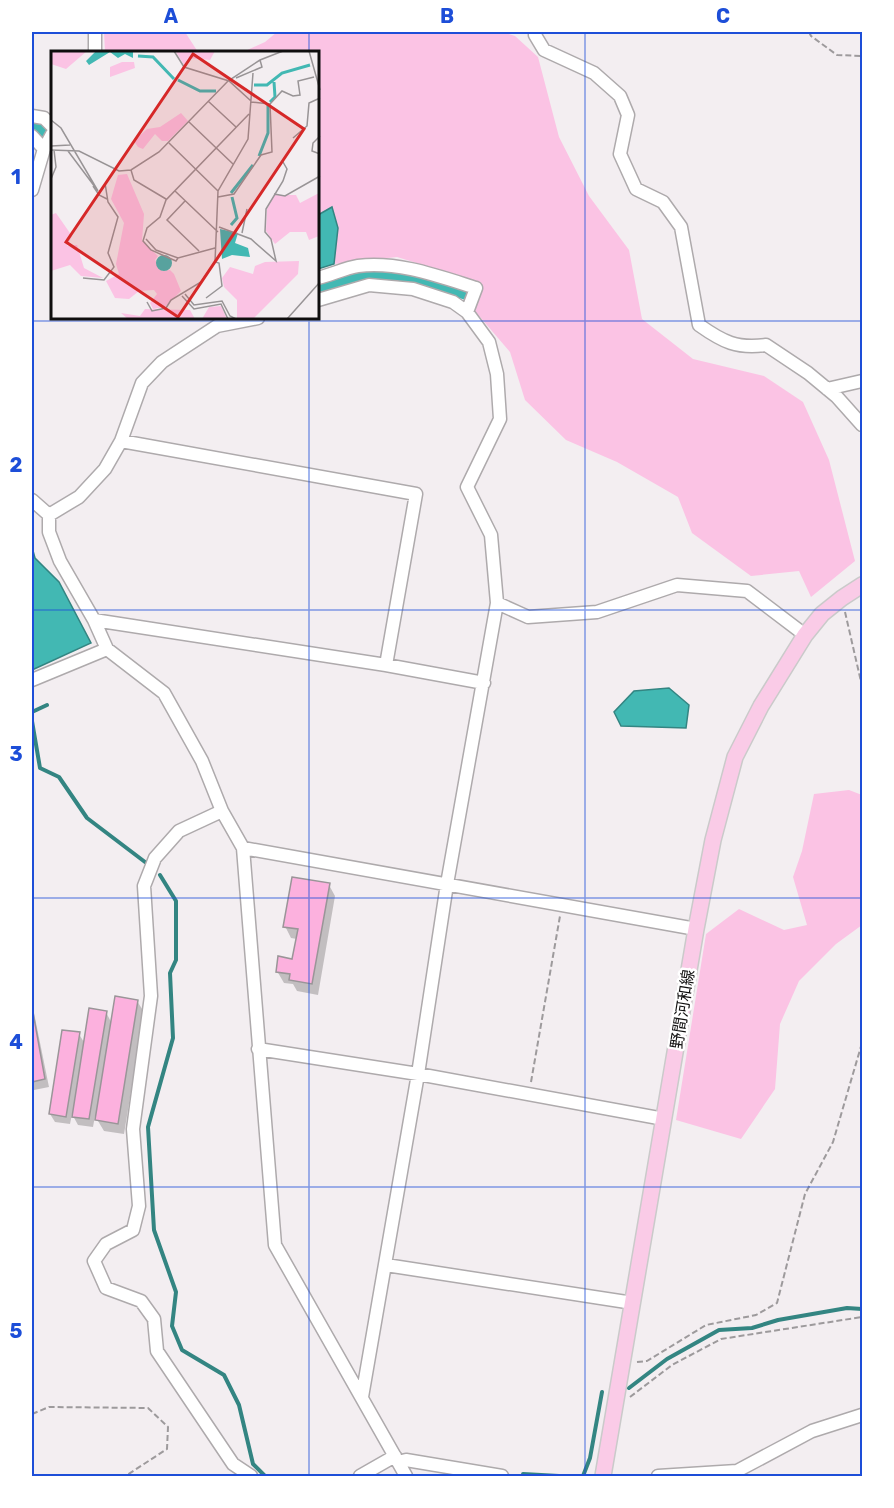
<svg xmlns="http://www.w3.org/2000/svg" width="894" height="1508" font-family="Rubik,'Noto Sans JP',sans-serif">
<rect width="100%" height="100%" fill="#f3eef1"/>
<path fill="#fbc3e4" d="M104 32H185L198 52H105Z
M277 32H503L515 36 538 57 559 137 589 196 629 250 642 319 693 359 764 376 803 402 829 460 855 561 811 597 799 571 751 576 692 533 678 497 617 462 566 440 525 400 510 352 474 310 479 282 397 257 334 264 338 228 331 208 318 215V52H243L265 42Z
M849 790 862 795V925L836 944 799 981 780 1024 775 1089 741 1139 676 1120 706 934 739 909 784 930 807 925 793 877 802 851 814 794Z"/>
<path fill="#42b8b3" stroke="#338582" stroke-width="1.5" d="M332 207 338 228 334 264 318 269V215Z
M32 547 35 558 59 582 91 643 32 670Z
M669 688 689 705 686 728 621 726 614 712 634 691Z"/>
<path fill="#0003" d="M329 885 335 896 318 995 297 991 293 984 284 983 277 971 294 960 297 939 291 938 285 926Z
M137 1001 144 1012 124 1134 104 1131 95 1116 93 1127 78 1125 72 1114 70 1124 55 1122 50 1114 79 1034 85 1044 106 1012 112 1024Z
M32 1003 49 1087 34 1090 32 1085Z"/>
<g fill="none" stroke-linecap="round" stroke-linejoin="round">
<path stroke="#338582" stroke-width="4" d="M32 712 47 705
M32 721 40 768 59 777 87 818 145 862
M160 875 176 901V960L170 973 173 1038 148 1127 154 1230 176 1292 172 1326 182 1350 224 1375 239 1405 253 1464 265 1476
M629 1388 667 1359 719 1330 752 1328 778 1320 847 1308 862 1309
M523 1474 559 1476
M583 1476 590 1458 602 1392"/>
<path stroke="#42b8b3" stroke-width="12" d="M32 127 38 128 52 141
M318 288C331 285 345 279 358 277 396 270 431 283 467 294"/>
</g>
<path fill="#fcb1de" stroke="#9a9598" stroke-width="1.5" d="M292 877 330 883 312 984 289 980 290 974 276 972 278 956 292 959 298 929 283 927Z
M115 996 138 1000 118 1124 95 1120Z
M32 1007 45 1079 32 1082Z
M89 1008 107 1011 89 1119 72 1117Z
M62 1030 80 1032 66 1117 49 1114Z"/>
<g fill="none" stroke-linecap="round" stroke-linejoin="round">
<g stroke="#aeaaac" stroke-width="15">
<path id="minor" d="M536 32 535 35 544 50 594 73 620 96 628 115 620 154 636 189 663 202 681 227 699 325C723 342 737 349 766 345L808 373 837 397 862 425
M95 52V32
M32 116 44 118 52 126
M32 136 44 149
M32 190 44 149 52 134
M318 278C331 275 345 268 358 266 398 261 438 276 476 288L467 312
M318 300 369 285 413 289 453 302 467 312 489 342 497 374 500 419 467 487 491 535 497 603 447 884 418 1074 362 1397
M827 389 862 381
M121 441 416 494 386 665
M32 500 49 515
M49 515V532L60 561 94 620 107 649 164 693 202 761 222 811 243 848 275 1245 406 1476
M49 515 79 497 105 469 121 441 142 383 162 362 217 326 258 318
M497 603 528 617 597 612 677 585 747 591 805 635
M94 620 386 665 484 683
M32 680 107 649
M222 811 179 831 155 858 144 886 151 996 133 1129 139 1206 133 1230 106 1244 94 1261 106 1288 141 1301 154 1319 157 1351 233 1464 251 1476
M243 848 696 929
M258 1049 418 1074 664 1119
M386 1265 633 1303
M398 1462 406 1460 502 1476
M360 1476 395 1456
M658 1476 737 1471 812 1431 862 1415"/>
</g>
<g stroke="#cacaca" stroke-width="18">
<path id="major" d="M603 1476 696 929 713 840 735 757 761 706 805 635 822 614 842 598 862 585"/>
</g>
<path stroke="#9d9a9c" stroke-width="2" stroke-dasharray="6 3" stroke-linecap="butt" d="M809 32 811 36 837 55 862 56
M845 612 862 686
M531 1082 560 916
M637 1362 647 1361 706 1325 756 1315 777 1303 805 1194 833 1142 862 1043
M630 1397 672 1365 721 1339 862 1317
M32 1414 49 1407 148 1408 168 1427 167 1449 127 1475 128 1476"/>
<use href="#minor" stroke="#fff" stroke-width="12"/>
<use href="#major" stroke="#facbe7" stroke-width="15"/>
</g>
<path fill="none" stroke="#1d4ed8" stroke-width="1.5" stroke-opacity="0.55" d="M309 32V52M585 32V1476M309 318V1476M32 321H862M32 610H862M32 898H862M32 1187H862"/>
<g text-anchor="middle" stroke-width="5" stroke-linejoin="round" paint-order="stroke">
<g font-size="16" fill="#0f0e0e" stroke="#fff">
<text transform="translate(682 1009) rotate(-81)" y="6">野間河和線</text>
</g>
</g>
<g transform="translate(51 51)">
<rect width="268" height="268" fill="#f3eef1"/>
<path d="M0 0H36L15 18 0 13ZM164 0 159 9 137 7 133 14 125 1ZM71 11H83L84 17 59 26V16ZM130 62 137 70 117 90H111L104 83 92 98 87 96 83 90 96 78 109 76ZM76 123 93 163 91 190 107 205 104 209 111 220 119 219 123 223 130 240 114 256 102 258 99 252 106 243 103 239 88 240 78 248 64 247 55 230 68 223 65 213 73 172 60 148 67 124ZM268 142V185L258 189 255 181H239L224 193 215 180 216 158 223 144H245L249 152ZM5 162 21 185 16 195 26 194 33 217 52 227 30 225 19 214 0 220V164ZM248 210 247 223 202 268H186V249L173 236 171 227 179 216 202 223 204 215 214 211ZM170 255 176 268H151L158 256ZM94 258 139 259 144 268H77L70 262 89 265Z" fill="#fbc3e4"/>
<path d="M45 0H82V7L74 3 67 7 59 1 38 14 35 10ZM169 178 187 182 184 192 197 197 199 206 181 204 171 208ZM105 212a8 8 0 1 1 16 0a8 8 0 1 1-16 0Z" fill="#42b8b3"/>
<path fill="none" stroke="#42b8b3" stroke-width="3" d="M87 5 102 6 123 28M127 29 149 40H165M203 34H216L231 22 259 14M219 51 224 46 223 31M208 105 217 82V54M180 142 202 114M180 174 186 167 181 146"/>
<path fill="none" stroke="#989496" stroke-width="1.5" d="M123 0 133 16 178 30 200 50M258 0 269 39M185 27 211 16 209 9M157 50 185 76M200 51 219 53M0 69 10 77 47 140 17 100M138 71 182 113M269 85 262 92 261 100 269 103M242 87 256 75 258 52 269 47M118 92 167 140M0 95 19 94M0 99 28 100 68 120 80 119 108 101 177 30 209 9 232 0M80 119 83 129 115 148M0 128 5 116 3 99M42 135 48 144 56 148M124 140 167 181M223 143 234 145 269 125M167 146 183 143 210 104 221 101 219 53 231 40 242 45 249 44 247 30 263 26M134 150 116 169 148 200M168 176 200 188 225 210 220 188 214 181 215 158 232 130 236 118 232 111M191 182 196 158M95 188 105 199 127 207 164 197M127 207 125 210 100 199 92 190 96 177 109 166 115 149 198 63M32 227 53 229 63 216 57 202 67 166 57 151 54 132M134 243 143 254 171 250 179 265 185 268M131 245 143 258 170 253 177 268M155 247 171 235 168 212 164 211 167 140 197 88 202 22M96 251 101 260 115 257 120 249 150 231 164 211M236 268 269 231"/>
<path fill="#d62828" fill-opacity="0.15" stroke="#d62828" stroke-width="3" d="M142 3 253 78 127 266 15 191Z"/>
<rect width="268" height="268" fill="none" stroke="#0f0e0e" stroke-width="3"/>
</g>
<rect width="894" height="1508" fill="none" stroke="#ffffff" stroke-width="66"/>
<rect x="33" y="33" width="828" height="1442" fill="none" stroke="#1d4ed8" stroke-width="2"/>
<g font-size="20" text-anchor="middle" font-weight="bold" fill="#1d4ed8">
<text x="171" y="23">A</text>
<text x="447" y="23">B</text>
<text x="723" y="23">C</text>
<text x="16" y="184">1</text>
<text x="16" y="472">2</text>
<text x="16" y="761">3</text>
<text x="16" y="1049">4</text>
<text x="16" y="1338">5</text>
</g>
</svg>
